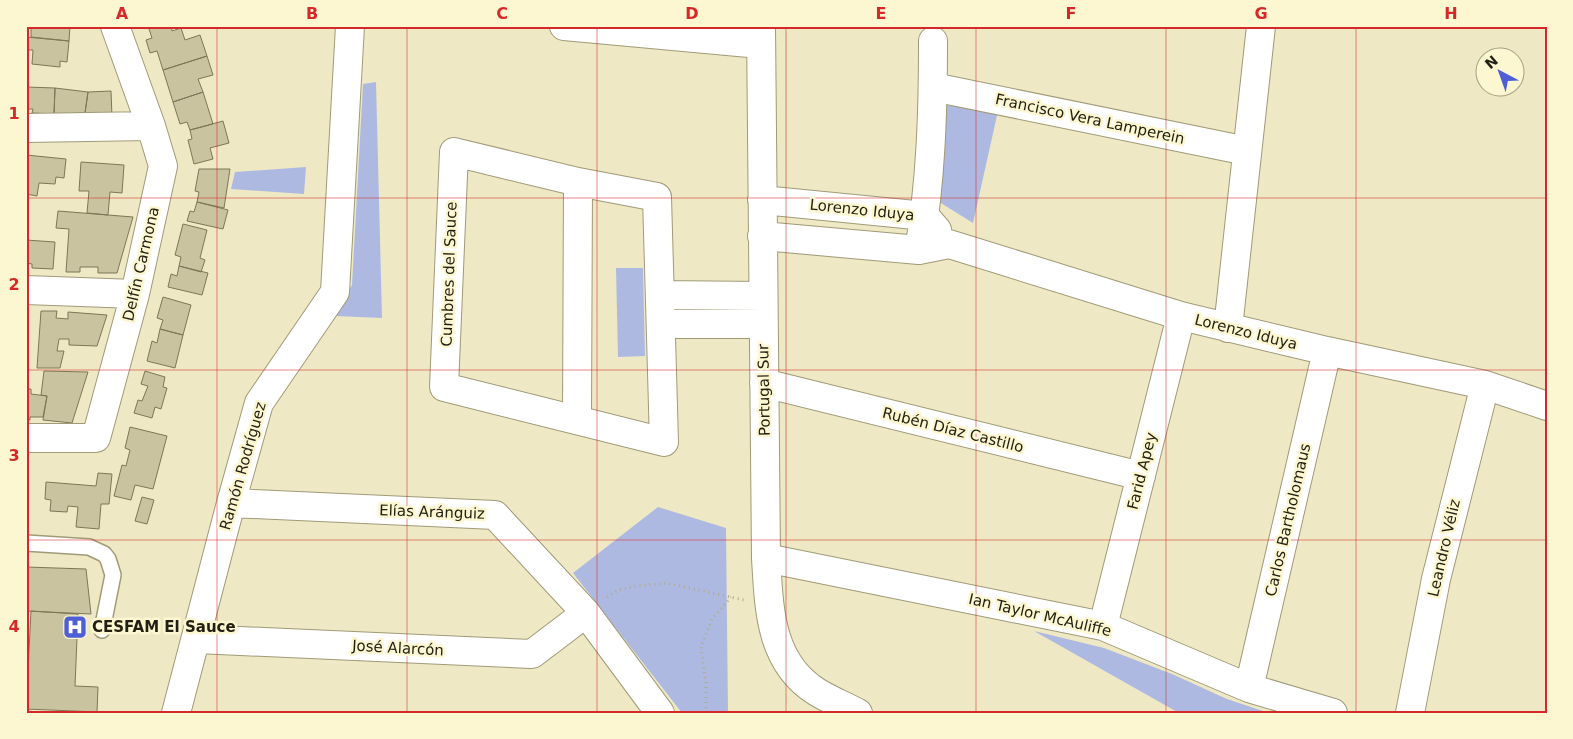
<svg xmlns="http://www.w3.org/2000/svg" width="1573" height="739" font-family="'DejaVu Sans',sans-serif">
<rect width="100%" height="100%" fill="#eee9c4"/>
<path fill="#aeb9e2" d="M376 82 382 318 335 316 352 285 363 84Z
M944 105 998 111 973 223 936 200Z
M306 167 304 194 231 189 235 172Z
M643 268 645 356 618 357 616 268Z
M658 507 726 528 728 713H682L573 573Z
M1034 631 1104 648 1172 674 1227 699 1269 713H1179Z"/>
<path fill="#c9c39f" stroke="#7d7756" d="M31 26H70L69 41 31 37Z
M148 26H171L172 31 181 28 185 40 200 35 207 56 163 70 157 51 150 53 146 40 152 38Z
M26 37 69 41 67 62 60 61V67L32 64 33 50H26Z
M207 56 213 75 198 79 203 92 173 102 163 70Z
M26 87 55 88 54 114 32 113 33 109H26Z
M55 88 88 92 85 113H78V116L54 114Z
M111 91 112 117 85 113 88 92Z
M203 92 213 124 190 130 187 122 180 124 173 102Z
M223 121 229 143 210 148 213 159 194 164 188 140 192 139 190 130Z
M26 155 66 159 64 178 56 177 55 184 39 183 37 196 26 194Z
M81 162 124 165 122 193 110 192 108 215 87 213 89 191H79Z
M199 169H230L224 208 197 202 199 192 195 191Z
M197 202 228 210 223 229 187 221 190 211 194 212Z
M58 211 133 217 117 273H98V267H80V272H66L69 229 56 228Z
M183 224 207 230 200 258 205 260 201 272 179 266 181 257 175 255Z
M26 240 55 242 53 269 32 268V264L26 263Z
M179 266 208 273 202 295 168 287 171 274 177 276Z
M163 297 191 305 183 335 160 329 163 320 157 318Z
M41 311H57L56 318 68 319V312L107 315 97 346 69 345V339H59L57 351H64L60 368H37Z
M160 329 183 335 175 368 147 361 152 341 157 343Z
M44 371 88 372 72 423 43 420 47 396 41 395Z
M145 371 165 377 163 387 167 388 161 409 155 407 152 418 134 413 138 400 142 401 148 386 141 384Z
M26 389H31V394L47 396 43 417H30V420H26Z
M130 427 167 436 153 489 135 485 131 500 114 496 122 465 126 466 130 450 125 448Z
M98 473 112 474 109 504H101L99 529 76 527 78 507 68 506 67 512 50 511 51 500 45 499 46 482 96 486Z
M26 480H28L27 505H26Z
M142 497 154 500 147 524 135 521Z
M26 567 86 569 91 614 26 611Z
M31 611 78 614 75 686 98 687 97 712 26 709Z"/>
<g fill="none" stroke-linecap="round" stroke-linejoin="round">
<g stroke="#a09a78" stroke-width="18">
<path id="service" d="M26 543 89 547 104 554 108 559 113 575 102 630"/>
</g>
<g stroke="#a09a78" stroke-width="30">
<path id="minor" d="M564 26 760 44
M761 26 766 558C769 607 769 662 817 692 830 700 845 706 858 713
M933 87 1247 151
M26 128 151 126
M454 152 578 182 657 197 664 442 444 387Z
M762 200 925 216 937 230
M762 236 919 250 949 244 1181 316 1327 351 1485 385 1547 406
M919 250C931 182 933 111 933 41
M26 290 135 294
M660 295 763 296
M661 324H763
M1228 328 1261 26
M764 383 1141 476
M577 419 578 182
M26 438H96L135 294 163 166 151 126 115 26
M231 503 495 515 586 613 660 713
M766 558 1103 626 1249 688 1333 713
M1103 626 1181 316
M197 639 532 654 586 613
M1249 688 1327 351
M176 713 231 503 259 403 335 292 350 26
M1410 713 1436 579 1485 385"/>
</g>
<path stroke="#afab8d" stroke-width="3" stroke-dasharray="1 4" stroke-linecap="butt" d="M607 597 618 590 636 586 667 583 744 600
M706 713V684L701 647 712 619 731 597"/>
<use href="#service" stroke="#fff" stroke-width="15"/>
<use href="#minor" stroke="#fff" stroke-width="28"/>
</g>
<path fill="none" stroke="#d62828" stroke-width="1" stroke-opacity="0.55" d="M217 26V713M407 26V713M597 26V713M786 26V713M976 26V713M1166 26V713M1356 26V713M26 198H1547M26 370H1547M26 540H1547"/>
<defs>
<g id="hospital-square" transform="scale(1.25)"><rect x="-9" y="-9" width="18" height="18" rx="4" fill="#4e5ed4" stroke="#fcf6d1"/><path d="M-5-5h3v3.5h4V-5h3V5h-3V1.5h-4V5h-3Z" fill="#fff"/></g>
</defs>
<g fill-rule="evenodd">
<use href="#hospital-square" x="75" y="627"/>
</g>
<g text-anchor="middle" stroke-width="5" stroke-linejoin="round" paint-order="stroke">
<g font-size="15" fill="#211f11" stroke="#fcf6d1">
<text transform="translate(1090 119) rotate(12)" y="5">Francisco Vera Lamperein</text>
<text transform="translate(862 210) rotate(6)" y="5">Lorenzo Iduya</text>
<text transform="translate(141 264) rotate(-77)" y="5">Delfín Carmona</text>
<text transform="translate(449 274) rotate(-88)" y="5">Cumbres del Sauce</text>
<text transform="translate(1246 332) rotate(14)" y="5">Lorenzo Iduya</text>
<text transform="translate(764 390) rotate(-91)" y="5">Portugal Sur</text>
<text transform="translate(953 430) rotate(14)" y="5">Rubén Díaz Castillo</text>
<text transform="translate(243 466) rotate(-74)" y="5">Ramón Rodríguez</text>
<text transform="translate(1142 471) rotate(-76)" y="5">Farid Apey</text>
<text transform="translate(432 512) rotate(2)" y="5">Elías Aránguiz</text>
<text transform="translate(1288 520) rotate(-77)" y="5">Carlos Bartholomaus</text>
<text transform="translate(1444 548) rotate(-77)" y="5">Leandro Véliz</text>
<text transform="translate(1040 615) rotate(13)" y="5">Ian Taylor McAuliffe</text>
<text transform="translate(398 648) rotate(3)" y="5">José Alarcón</text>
</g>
<g font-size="15" font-weight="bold" fill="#211f11" stroke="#fcf6d1" text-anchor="start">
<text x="92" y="632">CESFAM El Sauce</text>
</g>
</g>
<rect width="1573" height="739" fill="none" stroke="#fcf6d1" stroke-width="55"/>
<g transform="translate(1500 72) rotate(319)"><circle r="24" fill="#fcf6d1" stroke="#a4a084"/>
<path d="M0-4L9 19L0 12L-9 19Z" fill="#4e5ed4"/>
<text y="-8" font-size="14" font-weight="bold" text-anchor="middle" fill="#211f11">N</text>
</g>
<rect x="28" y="28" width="1518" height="684" fill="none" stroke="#d62828" stroke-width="2"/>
<g font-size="16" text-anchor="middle" font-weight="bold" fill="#d62828">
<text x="122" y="19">A</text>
<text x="312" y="19">B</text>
<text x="502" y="19">C</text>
<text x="692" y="19">D</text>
<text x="881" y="19">E</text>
<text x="1071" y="19">F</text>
<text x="1261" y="19">G</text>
<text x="1451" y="19">H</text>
<text x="14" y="119">1</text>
<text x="14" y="290">2</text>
<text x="14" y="461">3</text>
<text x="14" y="632">4</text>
</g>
</svg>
